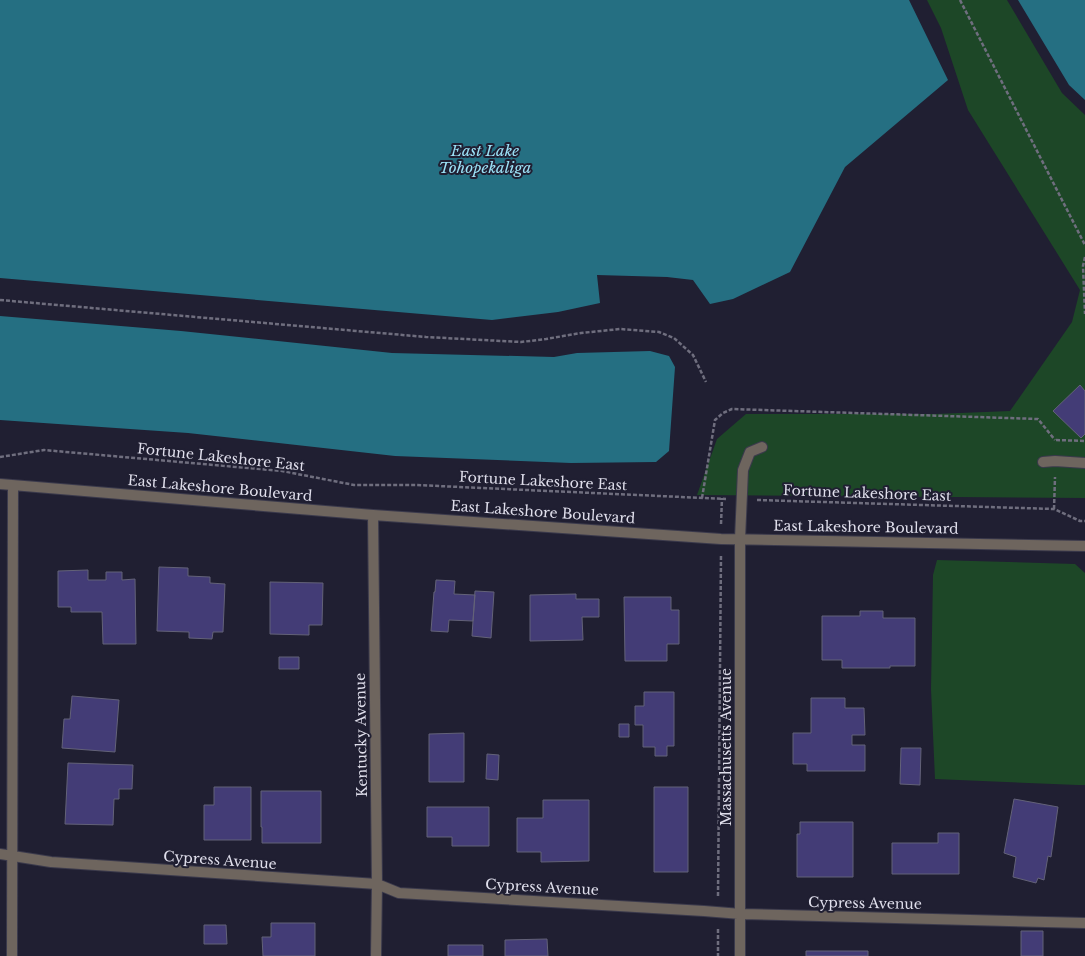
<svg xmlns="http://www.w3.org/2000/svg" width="1085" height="956" font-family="'Libre Baskerville',serif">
<rect width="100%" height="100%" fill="#201f32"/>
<path fill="#1d4727" d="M927 0H1007L1062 93 1085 115V498L697 495 717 439 746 414H935L1010 411 1072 322 1080 290 968 110 941 28Z
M937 560 1075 564 1085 573V785H1078L935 779 931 689 933 575Z"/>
<path fill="#256f82" d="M0 0H909L948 80 845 167 790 272 733 299 710 304 693 280 667 277 597 275 600 303 558 312 492 320 0 278Z
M1018 0H1085V100L1069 85Z
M0 316 181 331 392 353 554 357 577 353 650 351 669 356 675 367 669 451 656 462 571 463 395 456 188 433 0 420Z"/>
<path fill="#433c76" stroke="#636278" d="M1080 385 1085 391V434L1081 438 1053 411Z
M159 567 188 568V576L210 577V583L225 584 223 632H213L212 639 189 638V632L157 631Z
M88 570V580H106V572H122V580L135 579 136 644H103L102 612H71V607H58V571Z
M436 580 455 581 454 594 475 595 473 621 449 620 448 632 431 631 434 592H435Z
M270 582 323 583 322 625H309V635L270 634Z
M475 591 494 592 491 638 472 636Z
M576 594V599H599V617H582L583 640 530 641V595Z
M624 597H671V610H679V644H667V661H625Z
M860 611H883V618H915V666H890V668H842V660H822V616H860Z
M279 657H299V669H279Z
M644 692H674V746H667V756H655V747H643V725H635V706H644Z
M72 696 119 700 115 752 62 748 64 719H70Z
M811 698H845V708H864L865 735H852V745H865V771H807V764H793V733H811Z
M619 724H629V737H619Z
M464 733V782H429V734Z
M901 748H921L920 785 900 784Z
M487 754 499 755 498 780 486 779Z
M68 763 133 765 132 789H119V799H114L113 825 65 824Z
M214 787H251V840H204V805H214Z
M654 787H688V872H654Z
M261 791H321V843H262V827H261Z
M1014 799 1058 807 1051 857 1048 856 1044 880 1038 878 1036 883 1013 877 1016 857 1004 853Z
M543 800H589V861L541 862V852H517V818H543Z
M427 807H489V846H452V837H427Z
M800 822H853V877H797V834H800Z
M938 833H959V874H892V843H938Z
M271 923H315V956H263L262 937H271Z
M204 925H226L227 944H204Z
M1021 931H1043V956H1021Z
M547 939 548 956H505V940Z
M448 945H483V956H448Z
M806 951H868V956H806Z"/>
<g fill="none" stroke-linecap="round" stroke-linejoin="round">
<g stroke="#3b3a4c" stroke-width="12">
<path id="minor" d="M1043 462 1055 461 1085 463
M0 484 373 515 721 539 1085 546
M373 515 377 884 376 956
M0 854 51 862 377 884 399 893 704 911 741 914 1085 923
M12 956 13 486
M740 956V539L743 470 750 452 762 447"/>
</g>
<path stroke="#6f6e7e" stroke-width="2.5" stroke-dasharray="4 2" stroke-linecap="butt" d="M960 0 1085 245
M1085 257 1083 266 1085 314
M0 300 426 337 521 342 546 339 581 333 620 329 659 332 674 338 693 355 706 382
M1056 440 1085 441
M0 457 44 450 282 471 354 485H416L726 499
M702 498 715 420 723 413 732 409 1038 419 1055 440
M757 500 1054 509 1080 521H1085
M1054 509 1055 477
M721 524 722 498
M718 896 721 555
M718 929V956"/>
<use href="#minor" stroke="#6e655e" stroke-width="10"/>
</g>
<g text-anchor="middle" stroke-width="4" stroke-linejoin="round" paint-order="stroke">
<g font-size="14" fill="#dfdeeb" stroke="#201f32">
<text transform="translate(221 457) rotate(6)" y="5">Fortune Lakeshore East</text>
<text transform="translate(543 481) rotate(3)" y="5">Fortune Lakeshore East</text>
<text transform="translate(220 488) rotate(5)" y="5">East Lakeshore Boulevard</text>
<text transform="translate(867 493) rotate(2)" y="5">Fortune Lakeshore East</text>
<text transform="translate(543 512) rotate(4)" y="5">East Lakeshore Boulevard</text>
<text transform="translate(866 527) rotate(1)" y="5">East Lakeshore Boulevard</text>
<text transform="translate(361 735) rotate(-91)" y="5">Kentucky Avenue</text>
<text transform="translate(726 747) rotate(-90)" y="5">Massachusetts Avenue</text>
<text transform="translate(220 860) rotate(4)" y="5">Cypress Avenue</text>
<text transform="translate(542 887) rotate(3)" y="5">Cypress Avenue</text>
<text transform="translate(865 903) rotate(1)" y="5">Cypress Avenue</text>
</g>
<g font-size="15" font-style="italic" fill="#9ce2f7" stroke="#201f32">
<text x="485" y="156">East Lake<tspan x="485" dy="17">Tohopekaliga</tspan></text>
</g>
</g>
</svg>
